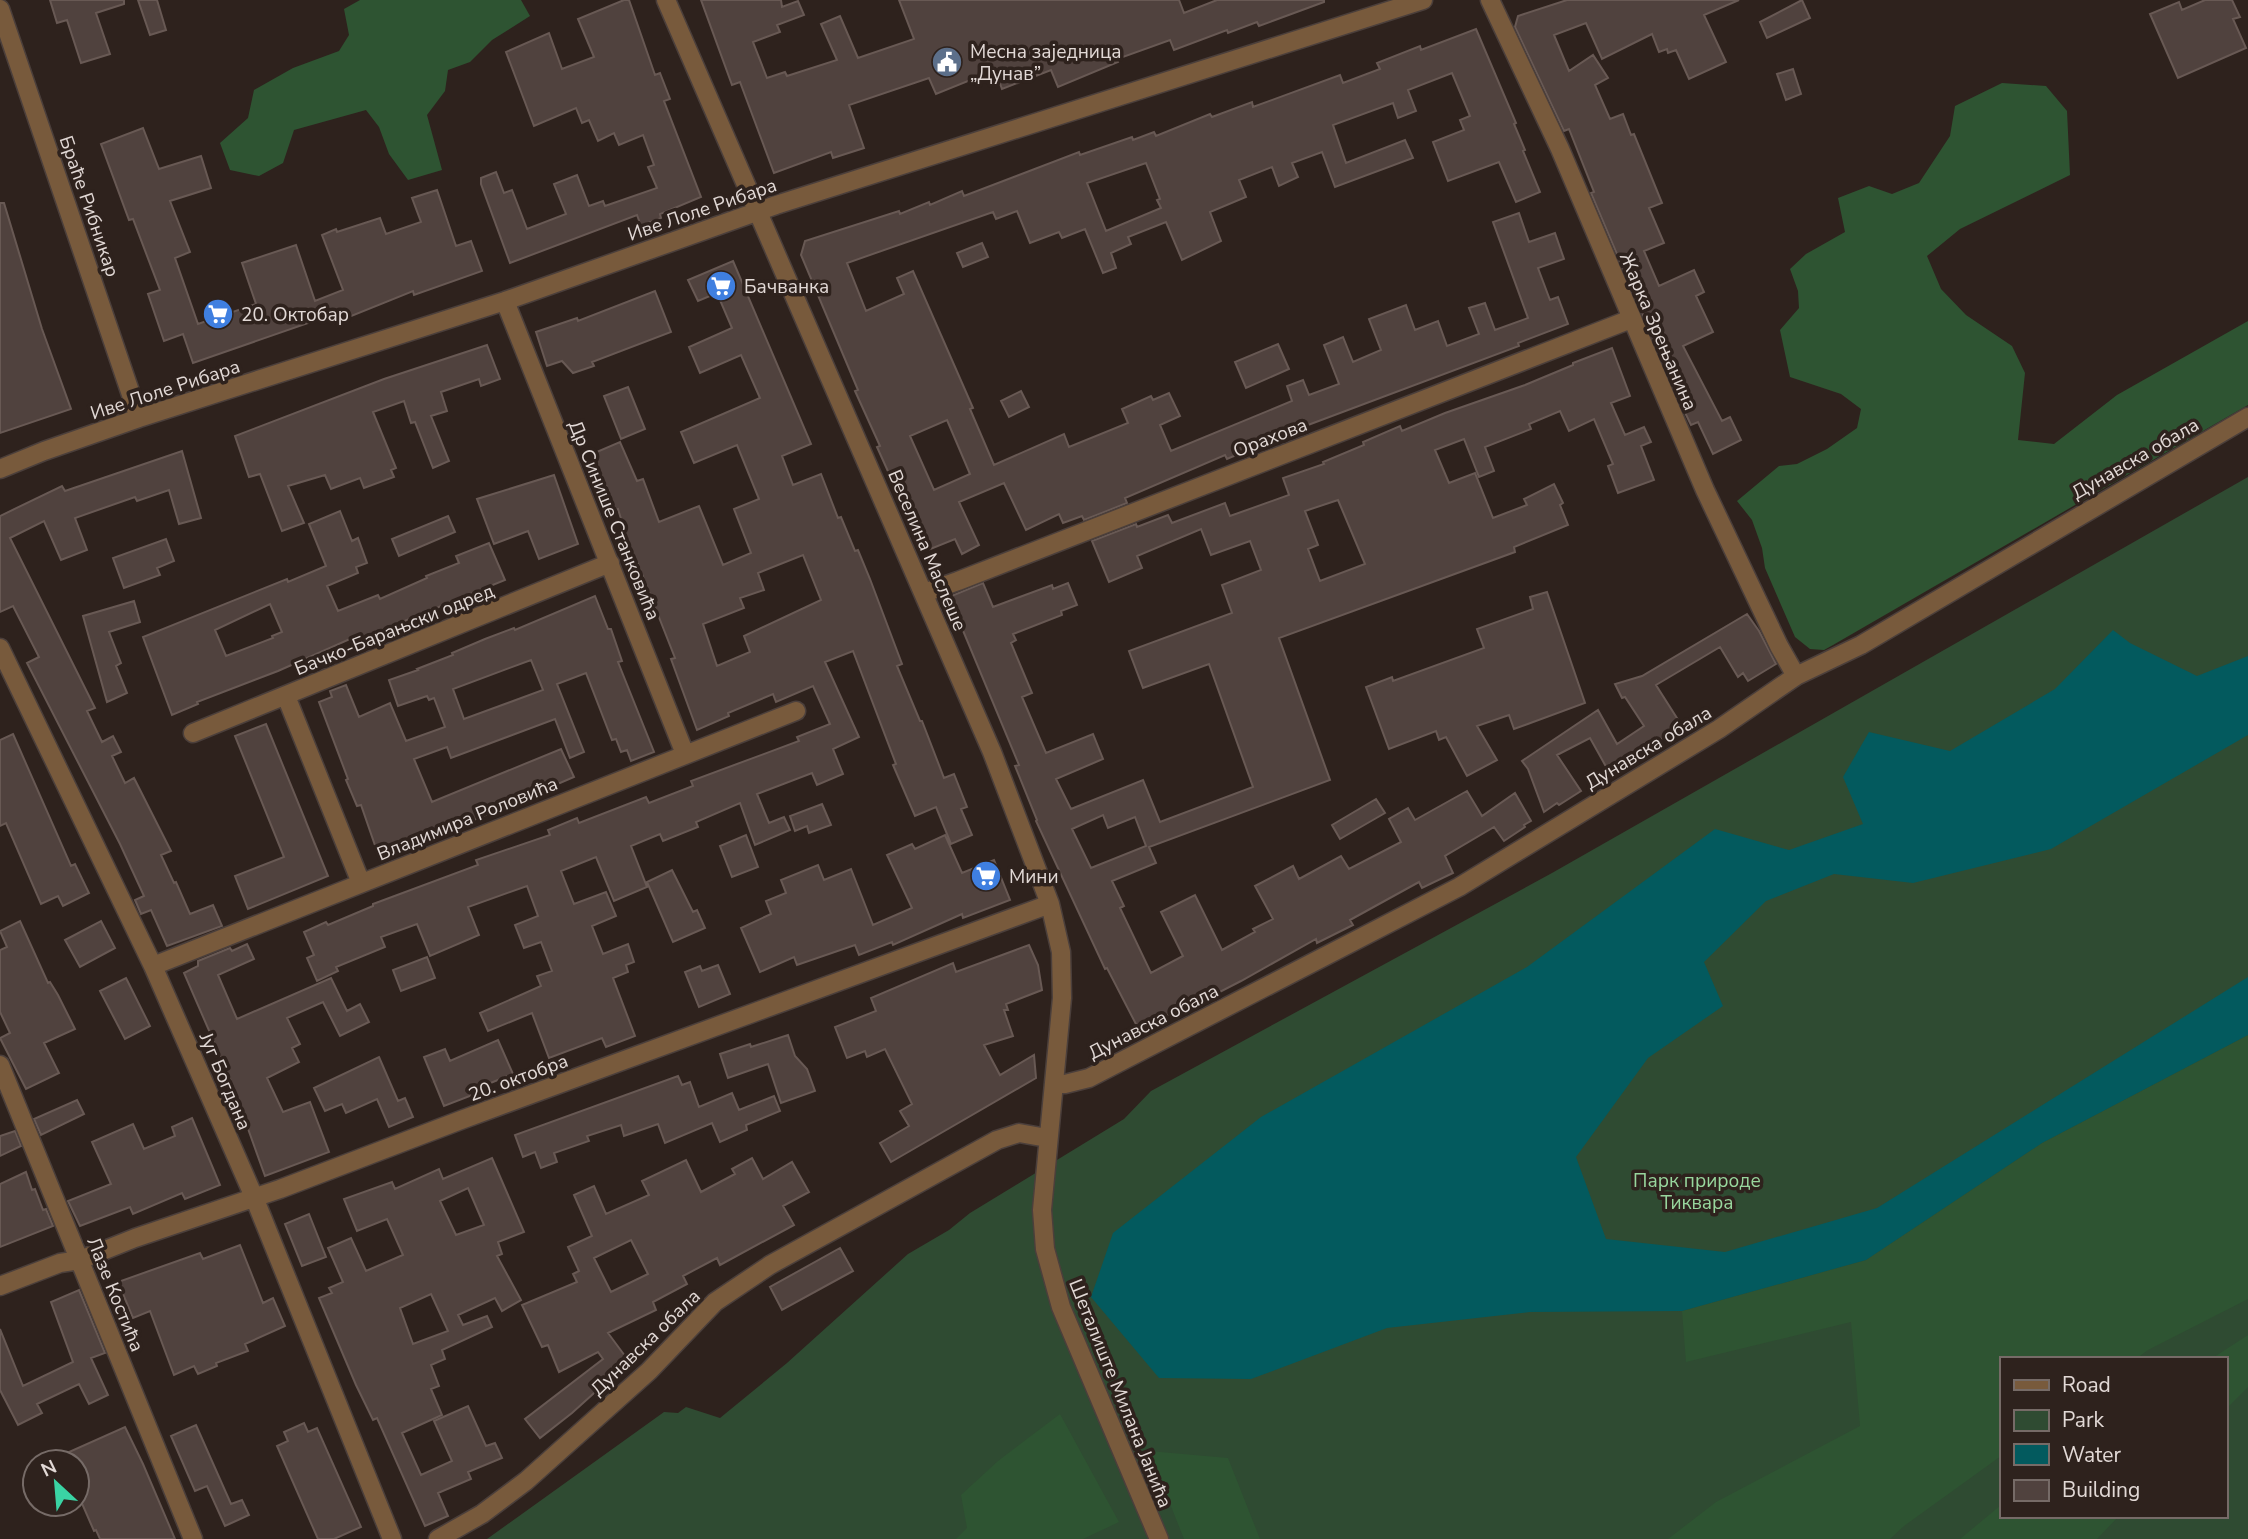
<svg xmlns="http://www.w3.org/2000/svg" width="2248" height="1539" font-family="'Nunito Sans',sans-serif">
<rect width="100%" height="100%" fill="#2e221d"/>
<path fill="#2f4b32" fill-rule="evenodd" d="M2248 477V1539H487L664 1412 678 1413 686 1407 720 1418 787 1363 908 1254 949 1230 970 1213 1124 1119 1151 1091 1552 873ZM2001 1359H2225V1516H2001Z"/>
<path fill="#2e5432" d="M360 0H521L530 16 492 40 470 62 448 70 445 91 427 115 442 170 408 180 389 154 379 127 366 110 294 130 283 163 259 176 230 170 220 143 248 118 254 90 293 68 339 51 349 35 344 9Z
M2002 83 2046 86 2067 111 2070 175 1960 229 1927 256 1941 289 1966 315 2012 346 2025 373 2018 440 2054 444 2117 395 2248 321V405L1833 645 1824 650 1810 649 1795 637 1765 568 1762 548 1752 520 1737 501 1779 466 1797 464 1827 449 1857 428 1861 409 1841 394 1790 377 1780 330 1799 308 1798 291 1790 269 1806 254 1845 232 1838 198 1869 186 1892 194 1919 183 1950 136 1955 106Z
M2248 1035V1299L2148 1350 2136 1359H2001V1456L1904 1526 1890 1539H1668L1716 1502 1860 1426 1851 1322 1686 1362 1682 1311 1866 1260 2042 1143Z
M2248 1335V1387L2225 1410V1359H2211Z
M1060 1414 1119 1522 1083 1539H956L967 1528 961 1495 998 1461Z
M1149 1451 1228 1458 1260 1539H1184Z
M2001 1505V1516H2119L2097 1539H1960Z"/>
<path fill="#035a5e" d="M2113 630 2130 643 2197 676 2248 656V735L2051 849 1913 883 1834 874 1766 901 1704 962 1723 1006 1648 1058 1576 1157 1606 1239 1725 1252 1877 1208 2248 977V1035L2042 1143 1866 1260 1682 1311 1530 1312 1387 1328 1251 1379 1159 1378 1091 1297 1113 1233 1261 1117 1527 967 1715 829 1789 850 1863 824 1843 777 1869 732 1950 751 2055 689Z"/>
<path fill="#50423e" stroke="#685954" stroke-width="2" fill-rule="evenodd" d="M50 0H124V4L96 13 110 54 81 63 67 20 57 23Z
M138 0H157L166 30 150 35Z
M624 0H629L655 75 660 73 670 99 664 101 701 197 660 214 661 218 641 226 637 215 510 263 481 184V178L496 172 504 193 512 190 527 229 566 214 554 184 577 175 589 206 603 201 605 206 657 188 648 167 654 165 643 135 619 145 614 133 598 141 589 120 582 123 576 108 534 126 506 52 549 33 562 69 594 57 578 19Z
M701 0H781L782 7 798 1 804 15 777 25 780 32 753 42 767 78 785 72 787 76 837 60 821 24 840 16 858 58 914 39 899 0H1179L1184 13 1217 0H1324V2L1259 26 1257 22 1228 33 1227 30 1174 50 1170 40 1117 59 1118 62 1058 87 1051 70 1002 89 995 70 936 94 929 78 849 105 864 148 833 158 831 152 774 173 740 82 732 85Z
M1567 0H1739L1704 15 1726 62 1689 79 1676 50 1668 53 1667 49 1659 52 1652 34 1602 59 1586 23 1554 35 1569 71 1593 55 1608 78 1595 85 1610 119 1623 114 1631 135 1634 134 1662 203 1649 208 1664 243 1644 251 1659 286 1694 270 1704 292 1696 296 1713 332 1683 346 1722 421 1730 417 1741 440 1713 454 1698 422 1691 425 1679 400 1591 193 1594 192 1569 129 1564 131 1515 27 1518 16Z
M1802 0 1810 18 1767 38 1760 22Z
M2205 0H2232L2240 17 2233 19 2246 48 2178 78 2150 14 2179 2 2182 10Z
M1476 29 1516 123 1514 124 1525 150 1523 151 1540 192 1516 202 1499 162 1448 181 1433 142 1464 130 1460 120 1470 116 1452 73 1408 90 1416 111 1398 118 1393 103 1333 125 1346 163 1405 140 1413 158 1335 187 1322 152 1292 163 1298 177 1279 186 1272 167 1239 180 1246 197 1210 212 1221 241 1182 260 1166 222 1128 237 1131 244 1111 253 1116 268 1103 273 1085 229 1062 238 1059 232 1030 243 1017 211 996 219 993 212 847 263 866 311 904 294 897 278 913 271 973 408 970 409 994 465 1064 434 1069 447 1128 423 1122 409 1151 396 1153 400 1169 393 1180 416 1160 425 1171 451 1292 401 1287 386 1303 380 1309 395 1339 384 1324 345 1343 337 1353 362 1381 350 1369 319 1406 305 1415 330 1438 321 1447 346 1479 334 1469 308 1485 303 1495 330 1528 318 1493 222 1519 213 1529 242 1555 233 1564 259 1538 268 1550 300 1558 297 1568 324 1518 343 1519 346 1300 428 1227 459 1225 455 1125 498 1127 503 1084 520 1082 516 1063 523 1059 514 1026 530 1004 483 959 502 979 545 962 554 955 539 928 550 905 496 900 498 877 447 880 446 855 391 858 390 801 255 805 241 899 211 900 214 929 202 930 205 962 191 964 196 1079 152 1080 155 1132 137 1133 140 1154 132 1156 136 1210 114 1212 117 1252 102 1253 107 1340 75 1343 83 1380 69 1377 63 1420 46 1421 50ZM1146 163 1160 199 1157 200 1161 208 1106 231 1087 183ZM947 420 970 474 934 490 910 436Z
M1793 69 1801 94 1786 100 1777 74Z
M143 128 159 169 201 156 211 188 170 201 190 252 175 258 198 324 256 304 242 263 296 245 315 301 343 290 322 235 336 229 337 232 380 218 386 234 421 222 412 198 437 190 456 246 471 241 482 271 414 295 413 291 334 323 331 315 193 363 183 334 164 341 148 294 160 290 133 219 129 220 101 144Z
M0 203H4L42 329 71 409 0 433Z
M982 243 988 257 963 267 957 253Z
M733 261 811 444 782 456 793 485 821 474 838 518 841 517 855 551 858 550 870 579 902 664 897 666 920 721H922L944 778 954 774 967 807 961 809 972 835 951 844 936 807 915 816 893 765 896 764 853 651 825 662 859 737 833 749 843 774 817 785 812 773 757 794 769 823 784 817 790 830 755 845 740 803 696 822 698 827 663 841 660 834 631 846 647 887 614 901 596 857 561 871 574 904 606 892 616 916 592 926 603 954 628 944 634 962 626 965 628 972 613 978 635 1036 606 1047 602 1038 549 1058 532 1013 488 1031 480 1013 541 986 537 976 552 971 541 942 524 948 515 925 538 916 527 886 468 907 479 935 430 956 417 924 381 937 385 947 336 967 338 971 317 981 307 958 314 955 304 932 326 922 328 925 373 906V904L478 865 476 860 550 835 548 830 577 818 579 823 646 797 649 803 693 786 691 781 799 741 797 737 830 724 813 686 776 702 773 694 728 713 729 716 697 730 671 659 675 658 638 564 635 565 618 509 610 512 603 494 609 492 592 454 620 442 637 481 643 479 659 522 699 506 723 565 751 553 734 509 759 499 737 445 694 463 681 432 760 398 741 355 700 373 689 347 732 328 717 293 698 301 688 280ZM803 555 821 600 744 636 750 652 717 666 703 624 744 608 740 598 764 590 758 573Z
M655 291 671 332 592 362 594 366 573 373 562 361 547 366 536 332 577 318 578 321Z
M1278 344 1289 369 1246 388 1235 362Z
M487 345 500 379 481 386 479 379 441 392 447 411 431 416 449 461 433 468 415 422 411 423 404 401 373 412 396 468 391 470 394 477 364 488 360 478 331 489 325 475 288 486 304 523 282 531 260 474 249 477 235 436 384 379Z
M1612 348 1630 396 1611 403 1625 435 1644 427 1651 442 1641 446 1654 480 1618 493 1608 466 1613 464 1594 419 1569 431 1560 411 1529 424 1531 429 1485 447 1494 471 1479 477 1464 439 1435 450 1449 483 1475 473 1493 518 1527 505 1524 499 1554 484 1563 503 1560 505 1568 525 1514 547 1515 552 1279 638 1330 780 1149 847 1156 863 1112 881 1124 906 1120 908 1151 973 1183 956 1161 912 1195 895 1222 950 1255 932 1253 929 1273 919 1255 886 1293 866 1299 879 1341 856 1349 869 1401 842 1389 819 1408 808 1415 820 1467 791 1482 816 1515 793 1531 821 1524 825 1525 827 1504 841 1494 827 1445 856 1453 873 1422 888 1419 882 1350 920 1353 925 1317 943 1316 939 1241 981 1214 995 1212 992 1139 1030 1107 968 1105 969 1036 821 1037 820 1015 766 1019 765 949 597 983 583 993 607 1052 585 1053 589 1068 583 1077 605 1061 611 1062 615 1013 634 1016 640 1011 643 1032 693 1022 697 1046 753 1093 734 1103 759 1056 779 1071 809 1143 780 1160 822 1253 787 1209 664 1143 688 1129 651 1232 613 1222 585 1261 570 1250 541 1211 555 1201 529 1137 556 1142 568 1109 582 1092 541 1136 524 1137 527 1168 515 1172 523 1225 503 1230 516 1289 495 1283 478 1324 464 1323 462 1364 445 1363 442 1400 426 1402 431 1445 413 1525 385 1573 365V363ZM1338 500 1365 564 1320 581 1308 549 1318 545 1305 511ZM1103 815 1108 828 1135 817 1146 846 1091 868 1072 829Z
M628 387 645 429 621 439 604 396Z
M1021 391 1029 407 1009 417 1001 401Z
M182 451 201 518 179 524 169 490 137 501 135 497 75 518 87 550 61 560 44 521 10 538 95 708 87 711 102 742 113 736 121 752 112 756 125 783 134 778 171 851 161 855 174 883 176 882 190 914 213 905 222 926 167 946 151 910 141 914 135 900 144 896 120 844 27 663 39 657 13 606 0 612V516L62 486 65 491Z
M554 475 578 544 539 559 528 531 494 544 477 499Z
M340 511 352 541 358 538 367 563 356 567 358 573 327 586 338 611 378 595 380 599 427 578 426 576 459 563 456 556 489 543 505 580 363 638 361 634 278 671 197 702 198 704 172 715 143 637 287 579 288 582 326 566 309 524ZM270 604 282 632 272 636 273 638 226 656 215 630Z
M448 516 455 532 399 556 392 539Z
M166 539 174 561 157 568 160 575 124 588 113 558Z
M1547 592 1585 703 1514 729 1509 715 1477 726 1497 760 1467 776 1446 737 1439 740 1436 731 1389 749 1366 687 1392 677 1393 681 1484 648 1477 629 1533 609 1530 597Z
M595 596 608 629H611L622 661 618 662 654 752 631 761 627 750 621 752 616 739 612 740 586 673 557 684 584 752 570 758 555 719 451 758 447 747 414 759 432 802 561 749 574 777 446 832 378 854 361 805 357 806 346 780 348 779 319 702 332 697 330 691 346 685 359 717 390 703 406 741 445 727 434 698 429 700 427 696 398 706 389 680 418 670 417 669 453 655 452 653 485 639 514 628 515 630ZM531 660 543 690 464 719 453 689Z
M134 601 140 622 109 632 121 663 116 666 127 693 107 702 83 616Z
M1747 614 1759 631 1776 664 1748 681 1743 673 1738 677 1720 647 1656 685 1682 726 1609 772 1590 738 1557 755 1581 791 1559 805 1557 803 1544 812 1528 769 1522 761 1598 710 1617 744 1644 726 1625 697 1622 698 1615 684 1642 676Z
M266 724 328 876 248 909 235 876 284 857 235 736Z
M13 734 71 866 75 864 89 893 63 906 58 896 41 904 6 823 0 826V740Z
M1376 799 1385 813 1340 839 1332 825Z
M822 804 831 825 809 833 807 826 795 831 790 816Z
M746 835 758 867 732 877 720 846Z
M945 835 962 873 994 860 1010 900 963 918 962 914 893 945 892 942 859 955 855 945 797 965 794 957 760 972 741 928 771 914 766 901 786 893 781 880 818 865 824 880 851 869 873 925 912 908 887 855 912 844 915 849Z
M672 870 693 912 697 910 705 928 673 942 647 882Z
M20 921 48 983 50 982 58 995 75 1029 44 1043 59 1073 26 1089 0 1038 10 1033 0 1012V950L7 947 0 931Z
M101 921 115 948 80 967 65 940Z
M247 944 254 959 218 975 237 1019 331 978 347 1011 360 1004 369 1022 340 1036 323 1002 287 1018 300 1044 292 1048 299 1062 267 1078 283 1112 310 1102 329 1152 265 1176 247 1126 231 1090 234 1088 184 973 198 966V961L230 948 232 951Z
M1029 945 1038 965 1042 990 1006 1004 1008 1010H1004L1013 1036 984 1045 1000 1075 1034 1055 1036 1078 891 1162 880 1143 909 1126 900 1111 912 1104 885 1049 867 1057 865 1051 847 1058 835 1027 876 1011 871 998 953 963 956 972Z
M427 957 435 978 401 991 393 970Z
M718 965 730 994 699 1007 685 972 700 966 702 971Z
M126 978 150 1026 125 1039 100 991Z
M788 1035 795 1056 807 1069 815 1091 781 1103 768 1064 728 1078 720 1054 750 1044 751 1047Z
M498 1040 513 1074 473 1090 475 1094 444 1106 424 1057 445 1049 450 1061Z
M379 1057 398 1101 405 1098 413 1117 389 1127 377 1099 346 1113 342 1104 325 1111 314 1088Z
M678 1076 682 1085 690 1082 699 1107 732 1093 739 1110 774 1096 780 1111 746 1125 747 1130 720 1142 712 1123 665 1143 658 1124 624 1136 621 1125 587 1136 589 1141 554 1153 557 1162 541 1168 535 1152 523 1157 515 1135Z
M77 1100 84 1114 41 1135 34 1119Z
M192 1118 220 1185 185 1199 182 1193 133 1214 130 1207 80 1226 68 1201 111 1184 92 1142 133 1124 144 1149 175 1136 172 1127Z
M15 1131 21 1146 0 1156V1136Z
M492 1158 524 1232 498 1242 502 1254 497 1256 521 1300 502 1311 495 1298 458 1315 463 1325 487 1316 492 1327 442 1350 445 1359 431 1365 439 1386 431 1389 442 1415 402 1433 421 1475 452 1461 434 1421 468 1406 486 1446 495 1443 502 1458 468 1472 471 1479 438 1493 448 1516 425 1526 377 1418 373 1420 356 1385 319 1298 332 1293 329 1288 343 1282 328 1248 351 1238 366 1271 403 1255 387 1219 357 1231 344 1199 392 1182 395 1189 439 1169 443 1179ZM468 1188 484 1225 456 1235 440 1201ZM431 1294 448 1331 413 1344 400 1308Z
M752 1158 763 1179 792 1162 809 1192 783 1206 794 1225 720 1265 717 1258 683 1276 687 1284 653 1302 656 1310 608 1333 628 1360 612 1372 614 1375 572 1413 540 1438 525 1419 603 1359 598 1352 559 1372 548 1345 542 1347 522 1305 577 1282 573 1274 579 1271 568 1247 592 1236 574 1195 594 1186 606 1214 649 1195 642 1181 686 1160 701 1192 735 1174 732 1169ZM631 1240 648 1274 611 1292 594 1258Z
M26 1172 32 1190 35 1189 43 1210 46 1209 53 1226 0 1247V1184Z
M309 1214 326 1257 302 1266 285 1224Z
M240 1245 263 1303 273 1298 285 1326 245 1344 248 1351 216 1363 217 1366 198 1374 194 1366 174 1375 150 1311 133 1318 118 1282 200 1253 203 1259Z
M840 1248 853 1271 782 1310 770 1287Z
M79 1290 105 1353 91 1358 108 1395 89 1404 79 1384 37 1404 42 1413 18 1425 0 1390V1329L23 1386 73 1362 51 1302Z
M304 1423 308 1432 317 1428 361 1527 334 1539H318L277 1446 288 1441 284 1432Z
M196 1425 231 1504 242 1500 249 1515 225 1526 207 1486 195 1491 171 1436Z
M125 1427 143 1464 175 1539H100L96 1530 94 1531 77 1492V1462H73L69 1452Z"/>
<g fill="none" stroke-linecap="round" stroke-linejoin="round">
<g stroke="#4b3f3b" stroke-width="21">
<path id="street" d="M666 0 992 752 1050 904 1061 952 1062 998 1042 1210 1045 1249 1061 1307 1159 1539
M1490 0 1560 149 1705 490 1779 646 1796 676
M0 9 139 418
M505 301 685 754
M0 469 44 451 139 418 505 301 776 205 1423 0
M924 593 958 581 1631 319
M0 648 153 966 254 1197 392 1539
M286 696 361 883
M193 733 610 563
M153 966 796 711
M0 1065 193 1539
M1055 1084H1065L1089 1078 1459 887 1719 729 1796 676 1861 645 2248 417
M0 1286 60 1263 80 1260 135 1238 280 1189 461 1120 1050 904
M438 1539 482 1514 526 1481 649 1371 715 1302 770 1265 997 1140 1019 1133 1047 1138"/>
</g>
<use href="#street" stroke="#785a3c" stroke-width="18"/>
</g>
<defs>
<g id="civic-disc" transform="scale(1.575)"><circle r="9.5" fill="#5c6f8a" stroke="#2e221d"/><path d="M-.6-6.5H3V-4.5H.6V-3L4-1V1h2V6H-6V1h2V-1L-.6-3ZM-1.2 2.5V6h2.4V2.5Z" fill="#fff"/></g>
<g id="supermarket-disc" transform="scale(1.575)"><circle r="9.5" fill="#3f7fe0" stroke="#2e221d"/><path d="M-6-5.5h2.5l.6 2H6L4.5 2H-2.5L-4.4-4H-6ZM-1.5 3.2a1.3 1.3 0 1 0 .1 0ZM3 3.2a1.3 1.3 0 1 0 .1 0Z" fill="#fff"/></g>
</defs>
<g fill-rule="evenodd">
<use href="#civic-disc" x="947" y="62"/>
<use href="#supermarket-disc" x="721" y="286"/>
<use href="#supermarket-disc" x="218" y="314"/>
<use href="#supermarket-disc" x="986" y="876"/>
</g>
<g text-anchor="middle" stroke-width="7" stroke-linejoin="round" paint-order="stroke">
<g font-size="19" fill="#e2d9d6" stroke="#2e221d" text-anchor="start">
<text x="970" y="58">Месна заједница<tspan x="970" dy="22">„Дунав”</tspan></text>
<text x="744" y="293">Бачванка</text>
<text x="241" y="321">20. Октобар</text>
<text x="1009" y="883">Мини</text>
</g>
<g font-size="19" fill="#e2d9d6" stroke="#2e221d">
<text transform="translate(90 206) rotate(71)" y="7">Браће Рибникар</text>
<text transform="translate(702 209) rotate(-19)" y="7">Иве Лоле Рибара</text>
<text transform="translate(1659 331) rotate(67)" y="7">Жарка Зрењанина</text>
<text transform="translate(165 389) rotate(-18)" y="7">Иве Лоле Рибара</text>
<text transform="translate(1270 437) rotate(-21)" y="7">Орахова</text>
<text transform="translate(2135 458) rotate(-30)" y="7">Дунавска обала</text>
<text transform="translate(615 520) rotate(68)" y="7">Др Синише Станковића</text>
<text transform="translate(928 550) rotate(67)" y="7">Веселина Маслеше</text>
<text transform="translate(394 629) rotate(-22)" y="7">Бачко-Барањски одред</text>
<text transform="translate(1648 747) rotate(-31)" y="7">Дунавска обала</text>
<text transform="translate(467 818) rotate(-22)" y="7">Владимира Роловића</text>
<text transform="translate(1153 1021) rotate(-27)" y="7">Дунавска обала</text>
<text transform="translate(518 1077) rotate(-20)" y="7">20. октобра</text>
<text transform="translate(226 1081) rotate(67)" y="7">Југ Богдана</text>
<text transform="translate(116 1294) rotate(68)" y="7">Лазе Костића</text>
<text transform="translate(645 1342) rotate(-44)" y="7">Дунавска обала</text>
<text transform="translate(1121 1393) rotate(68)" y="7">Шеталиште Милана Јанића</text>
</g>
<g font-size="19" fill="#98d69d" stroke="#2e221d">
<text x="1697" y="1187">Парк природе<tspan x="1697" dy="22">Тиквара</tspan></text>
</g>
</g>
<rect x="2000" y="1357" width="228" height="161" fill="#2e221d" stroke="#766b67" stroke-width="2"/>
<rect x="2014" y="1380" width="35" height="10" fill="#785a3c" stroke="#766b67" stroke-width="2"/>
<text x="2062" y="1392" font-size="21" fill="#e2d9d6">Road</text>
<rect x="2014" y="1410" width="35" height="21" fill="#2f4b32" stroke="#766b67" stroke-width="2"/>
<text x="2062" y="1427" font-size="21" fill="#e2d9d6">Park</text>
<rect x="2014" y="1444" width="35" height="21" fill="#035a5e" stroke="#766b67" stroke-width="2"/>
<text x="2062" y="1462" font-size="21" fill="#e2d9d6">Water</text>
<rect x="2014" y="1480" width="35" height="21" fill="#50423e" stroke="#766b67" stroke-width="2"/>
<text x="2062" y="1497" font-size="21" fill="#e2d9d6">Building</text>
<g transform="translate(56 1483) rotate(334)"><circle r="33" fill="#2e221d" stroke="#766b67" stroke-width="2"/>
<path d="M0-5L12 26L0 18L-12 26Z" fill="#3ad4a4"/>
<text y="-10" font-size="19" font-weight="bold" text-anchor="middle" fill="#e2d9d6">N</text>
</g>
</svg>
